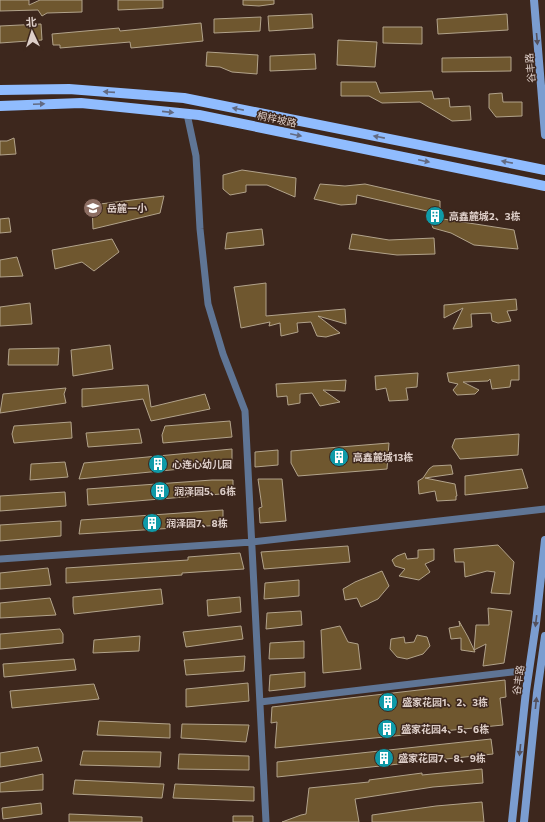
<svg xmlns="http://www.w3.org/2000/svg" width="545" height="822" font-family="Commissioner,'Noto Sans SC',sans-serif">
<rect width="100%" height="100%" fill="#3d271d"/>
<path fill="#6f572f" stroke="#b2a38b" d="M0 0H29V5L40 0H82V12L47 13 42 16 38 10 0 11Z
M118 0H163V8L118 10Z
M243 0H274V4L259 6 243 5Z
M312 14 313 28 269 31 268 16Z
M507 14 508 30 438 34 437 19Z
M261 17 260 31 214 33V19Z
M201 23 203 41 131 48 130 42 60 48V45H53L52 34 119 28 120 31Z
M41 24 42 40 0 43V26Z
M383 27H422V44L383 43Z
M338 40 377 42 375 67 337 65Z
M207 52 258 55 257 74 232 72 220 67 206 66Z
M315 54 316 69 270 71V56Z
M511 57V71L442 72V58Z
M341 82H376L380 93 432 91 434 99 449 98 450 107 470 106 471 120 452 121 420 102 382 103 369 96H341Z
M502 93 503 102H522V116L496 117 489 108V94Z
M14 138 16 154 0 155V141H7Z
M242 170 296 178 295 197 267 185H246V192L230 195 223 189V175Z
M320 184 345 186 365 184 440 201V213L443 219 514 230 518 249 474 245 451 233 433 228 427 211 357 195 356 204 341 205 314 199Z
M164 196 160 213 93 229 92 205Z
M9 218 11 232 0 233V219Z
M262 229 264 245 225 249 227 233Z
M352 234 389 240 434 238 435 254 397 255 349 249Z
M112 239 119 252 94 271 82 262 55 269 52 250Z
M17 257 23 276 0 277V260Z
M266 283V316L345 309 346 324 318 316 340 333 326 337 317 336 311 322 297 323 298 332 281 336 280 323 269 326 270 322 241 328 234 287Z
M516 299 517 310 507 311 511 321 498 323 492 321 491 313 471 314 472 327 453 329 463 308 444 318V305Z
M30 303 32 324 0 326V307Z
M110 345 113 369 73 376 71 350Z
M59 348 58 365H8L9 349Z
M519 365V380H511L510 387 492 389 490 379 488 381 463 382 479 390 475 394 457 395 453 390 458 384 449 382 447 373Z
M418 373 417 387 406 388 408 400 389 401 386 388 376 390 375 376Z
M346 380 345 391 323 390 340 402 320 406 312 393 300 394V403L288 405 287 396 277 397 276 384Z
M148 385 151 407 205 394 210 409 151 421 143 399 82 407V389Z
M66 388 64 394 66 403 0 413 3 394Z
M230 421 232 437 163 443 162 435 165 426Z
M71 422 72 438 14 443 12 434 14 426Z
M139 429 142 443 88 447 86 433Z
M519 434 518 455 460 459 452 447 455 439Z
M389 443 387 469 298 476 291 463V451Z
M232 449V464L79 479 84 463Z
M278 450V465L255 467V452Z
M65 462 68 477 30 480 31 464Z
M451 465 453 474 425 478 455 484 457 496H456V500L437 501 435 491 419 494 418 481 423 478 429 469 433 466Z
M522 469 528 488 465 495V476Z
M258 479H282L286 521 260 523 259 508 262 507Z
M212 480H233V493L88 505 87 489Z
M65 492 66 506 0 511V496Z
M223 510V525L79 534 81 520Z
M61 521V536L0 541V525Z
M498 545 514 562 510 594 491 593 495 572 487 571 465 577 464 562H455L454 549Z
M348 546 350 562 264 569 261 552Z
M434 549V560L425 564 430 572 419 580 399 576 405 569 395 566 392 560 397 556 405 553 407 559 418 558V550Z
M240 553 244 569 182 573V575L66 583V568L188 560V557Z
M48 568 51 585 0 589V573Z
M382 571 389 586 378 599 361 607 357 598 345 600 343 589 355 582Z
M299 580V596L264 599 265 583Z
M161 589 163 604 74 614 73 606V597Z
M240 597 241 612 208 616 207 600Z
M50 598 56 615 0 618V603Z
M488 608 512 611 504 663 483 666 486 644 474 650 476 625H489Z
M301 611 302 625 266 629 267 613Z
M459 621 468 637 475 652 461 650V638L451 639 449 628 460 626Z
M241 626 243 639 186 647 183 632Z
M340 626 348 642 358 644 361 669 323 673 321 630Z
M60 629 63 634V643L0 649V634Z
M417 635 427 637 430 646 423 654 407 659 397 657 390 649 391 639 404 637 405 643 414 642Z
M140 636 139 651 93 653 94 640Z
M304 641V658L269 659 270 643Z
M245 656 244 671 186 675 184 660Z
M74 659 76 670 4 677 3 664Z
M305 672V687L269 691 270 675Z
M505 680 506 697 500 698 503 725 275 748 277 722 271 723 272 707Z
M248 683 249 701 186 707V689Z
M94 684 99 699 12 708 10 691Z
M99 721 170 724V738L97 735Z
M182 724 249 725 246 742 181 738Z
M491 739 493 754 277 777V762Z
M38 747 42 761 0 767V753Z
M83 751 161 752 160 767 80 765Z
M179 754 249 756V770L178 769Z
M482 769 483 783 433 787 355 799 359 822H282L301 815 306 814 309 788 369 782V780L422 773V775Z
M43 774V790L0 792V783Z
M75 780 163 784H164L162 798H161L73 794Z
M175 784 254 787V801L173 798Z
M482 802 484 822H372V815L436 806Z
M41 803 42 814 3 819 2 808Z
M69 814 142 817V822H69Z
M233 816H253V822H233Z"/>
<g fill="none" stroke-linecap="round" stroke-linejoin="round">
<path stroke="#5f7595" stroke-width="7" d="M187 114 196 156 200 229 208 304 223 354 245 411 266 822
M0 559 252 542 545 509
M260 702 529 670"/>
<path stroke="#7b9dd0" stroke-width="8" d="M534 0 545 135
M512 822 526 691 536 623 545 540
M524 822 537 693 545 636"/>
<path stroke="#90bcfe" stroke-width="10" d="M0 90 69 89 184 98 545 170
M0 106 81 103 199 115 545 186"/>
</g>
<defs><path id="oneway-solid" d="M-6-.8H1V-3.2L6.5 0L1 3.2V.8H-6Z"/></defs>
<g fill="#53505c">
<use href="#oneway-solid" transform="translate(537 39) rotate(85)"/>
<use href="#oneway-solid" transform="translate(536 621) rotate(97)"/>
<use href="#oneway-solid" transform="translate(536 703) rotate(-84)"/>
<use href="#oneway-solid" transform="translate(520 750) rotate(96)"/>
</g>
<g fill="#626a82">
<use href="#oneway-solid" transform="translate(109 92) rotate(-176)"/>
<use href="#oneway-solid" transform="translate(39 104) rotate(-2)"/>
<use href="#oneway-solid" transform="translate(238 109) rotate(-169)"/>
<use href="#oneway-solid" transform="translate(168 112) rotate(6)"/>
<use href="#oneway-solid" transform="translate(296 135) rotate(12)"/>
<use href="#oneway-solid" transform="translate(379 137) rotate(-169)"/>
<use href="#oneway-solid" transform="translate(424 161) rotate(12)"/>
<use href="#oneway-solid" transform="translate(507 162) rotate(-169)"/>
</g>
<defs>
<g id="school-disc" transform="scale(1)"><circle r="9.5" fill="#8d6e63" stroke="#3d271d"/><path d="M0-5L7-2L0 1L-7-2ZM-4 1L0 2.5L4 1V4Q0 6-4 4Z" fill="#fff"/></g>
<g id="building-disc" transform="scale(1)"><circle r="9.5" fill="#0f9aa8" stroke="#3d271d"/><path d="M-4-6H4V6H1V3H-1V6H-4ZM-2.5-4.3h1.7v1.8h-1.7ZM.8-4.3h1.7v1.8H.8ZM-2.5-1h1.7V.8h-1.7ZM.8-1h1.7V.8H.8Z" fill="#fff"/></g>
</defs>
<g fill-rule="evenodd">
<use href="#school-disc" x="93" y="208"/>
<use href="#building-disc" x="435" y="216"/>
<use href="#building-disc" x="339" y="457"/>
<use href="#building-disc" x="158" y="464"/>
<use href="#building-disc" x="160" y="491"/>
<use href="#building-disc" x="152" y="523"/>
<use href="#building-disc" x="388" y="702"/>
<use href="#building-disc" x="387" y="729"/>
<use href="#building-disc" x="384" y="758"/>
</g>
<g text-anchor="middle" stroke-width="3" stroke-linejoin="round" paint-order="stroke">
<g font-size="10" fill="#decfc9" stroke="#3d271d">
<text transform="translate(530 68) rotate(-95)" y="4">谷丰路</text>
<text transform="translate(277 119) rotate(12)" y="4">桐梓坡路</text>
<text transform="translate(518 680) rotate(-82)" y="4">谷丰路</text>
</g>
<g font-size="10" font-weight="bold" fill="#decfc9" stroke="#3d271d" text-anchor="start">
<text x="107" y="212">岳麓一小</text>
<text x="449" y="220">高鑫麓城2、3栋</text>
<text x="353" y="461">高鑫麓城13栋</text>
<text x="172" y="468">心连心幼儿园</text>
<text x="174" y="495">润泽园5、6栋</text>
<text x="166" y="527">润泽园7、8栋</text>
<text x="402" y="706">盛家花园1、2、3栋</text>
<text x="401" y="733">盛家花园4、5、6栋</text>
<text x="398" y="762">盛家花园7、8、9栋</text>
</g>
</g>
<g transform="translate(32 32) rotate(356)" stroke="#3d271d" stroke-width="3" paint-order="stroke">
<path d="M0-3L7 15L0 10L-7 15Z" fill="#decfc9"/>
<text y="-6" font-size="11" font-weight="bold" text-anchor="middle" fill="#decfc9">北</text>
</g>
</svg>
